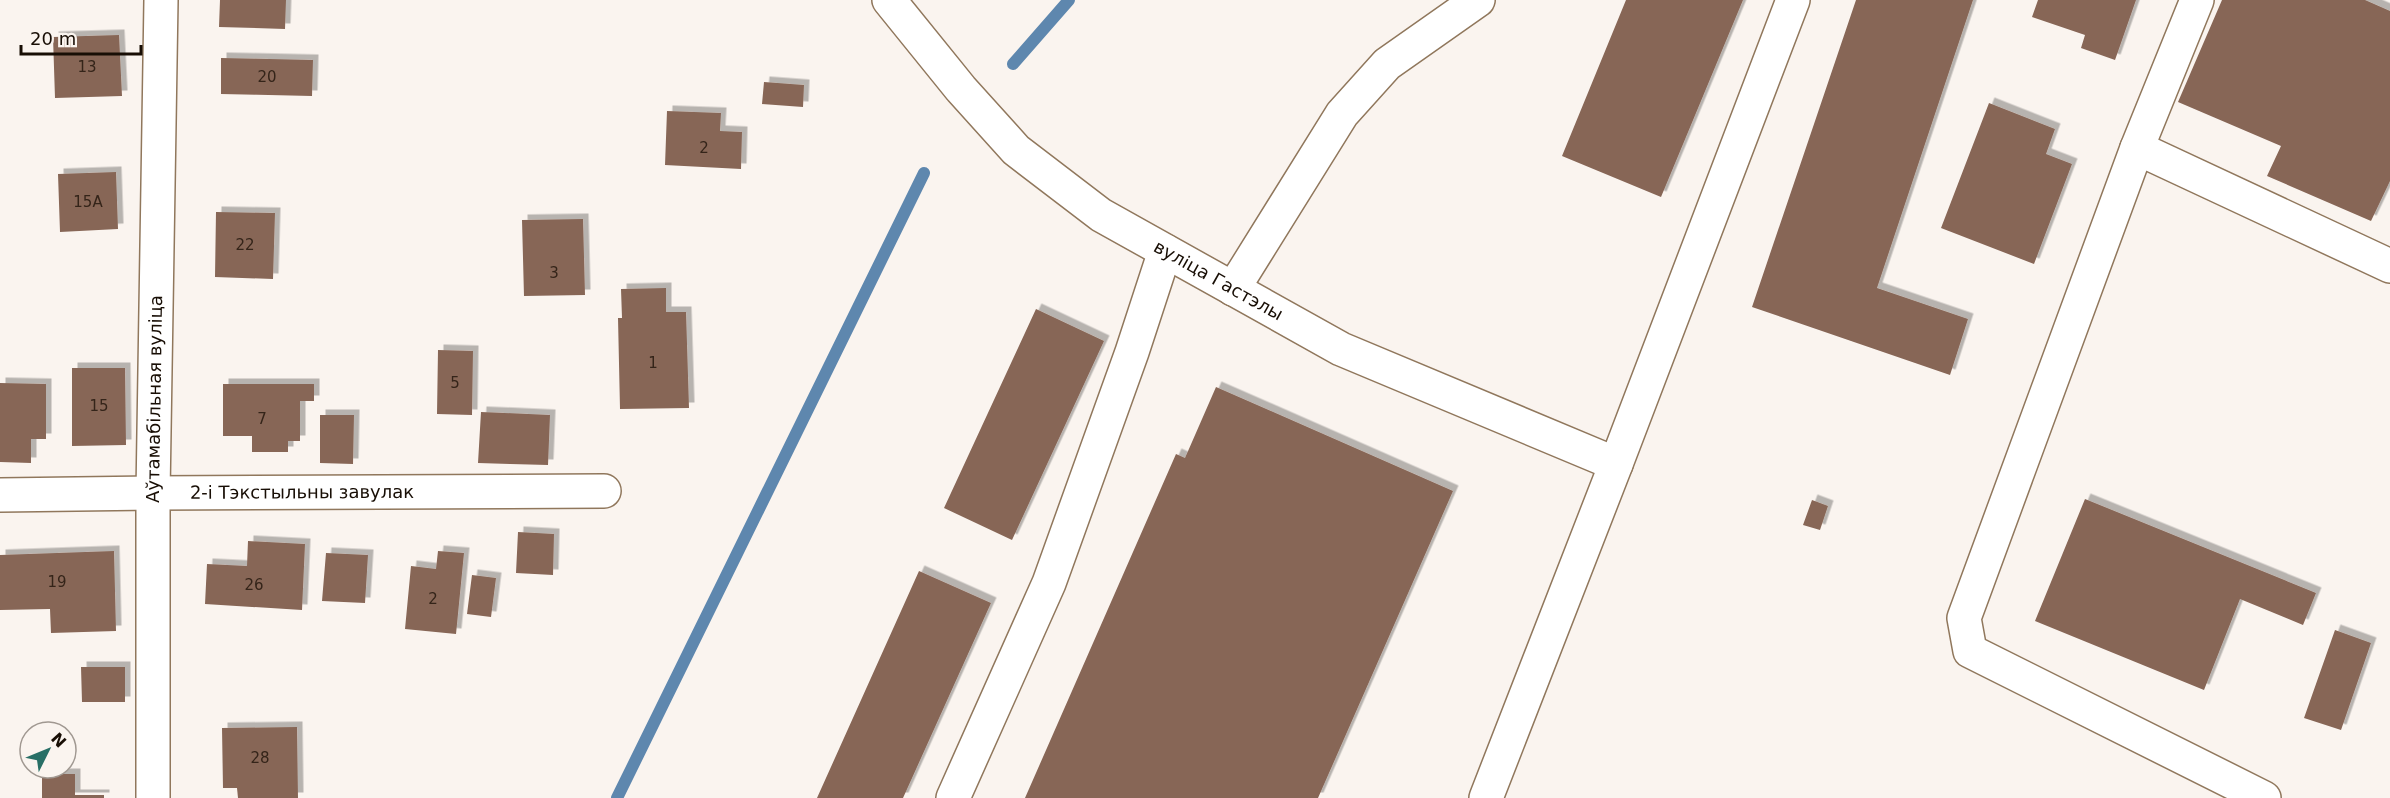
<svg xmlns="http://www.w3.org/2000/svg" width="2390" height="798" font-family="'DejaVu Sans',sans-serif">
<defs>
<filter id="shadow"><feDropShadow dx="5.5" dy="-5.5" stdDeviation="0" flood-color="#0004"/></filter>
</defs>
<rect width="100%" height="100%" fill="#faf4ef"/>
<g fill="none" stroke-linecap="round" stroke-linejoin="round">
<path stroke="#5e87ae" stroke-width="12" d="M1013 64 1069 0
M617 798 924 173"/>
</g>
<path fill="#876656" filter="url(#shadow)" d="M220 0H286L285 29 219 27Z
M1626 0H1743L1661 197 1562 156Z
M1856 0H1973L1877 288 1968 319 1950 375 1752 307Z
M2038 0H2136L2115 60 2081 48 2085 35 2032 17Z
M2222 0H2365L2390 11V181L2371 221 2267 176 2281 146 2178 102Z
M119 35 122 96 55 98 53 37Z
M221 58 313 60 312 96 221 94Z
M764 82 804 85 803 107 762 104Z
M1989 103 2055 129 2046 154 2072 164 2034 264 1941 228Z
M667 111 721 113 720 131 742 132 741 169 665 165Z
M116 172 118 229 60 232 58 174Z
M216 212 275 213 273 279 215 277Z
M583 219 585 295 524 296 522 220Z
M666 288V312H686L689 408 620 409 618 318H622L621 289Z
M1036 309 1104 341 1012 540 944 508Z
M438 350 473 351 472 415 437 414Z
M72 368H125L126 445 72 446Z
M0 383 46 384V439H31V463L0 462Z
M223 384H314V401H300V441H288V452H252V436H223Z
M1216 387 1453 491 1318 798H1025L1176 454 1185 458Z
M481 412 550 415 548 465 478 463Z
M320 415H354L353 464 320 463Z
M2085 499 2316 593 2303 625 2240 599 2204 690 2035 621Z
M1812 500 1828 506 1820 530 1803 525Z
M518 532 554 534 553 575 516 573Z
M248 541 305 544 302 610 205 604 207 564 247 566Z
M114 551 116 631 51 633 50 609 0 610V555Z
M438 551 464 553 456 634 405 629 411 566 436 569Z
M326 553 368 555 365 603 322 601Z
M919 571 991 603 903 798H817Z
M472 575 496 578 491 617 467 614Z
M2335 630 2371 643 2341 730 2304 718Z
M81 667H125V702H82Z
M297 727 298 798H238L237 788H223L222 728Z
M42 774H75V795H104V798H42Z"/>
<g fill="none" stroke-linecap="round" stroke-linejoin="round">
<g stroke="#90775c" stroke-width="36">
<g id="minor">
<path id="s1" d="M889 0 961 89 1016 150 1101 215 1341 349 1616 464"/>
<path d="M2197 0 2137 148 1964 618 1970 651 2264 798"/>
<path d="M2137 148 2390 266"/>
<path d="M1233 289 1342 114 1387 64 1478 0"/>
<path id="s2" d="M0 495 153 493 604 491"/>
<path id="s3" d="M153 798V493L161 0"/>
<path d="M953 798 1049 583 1132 352 1165 251"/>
<path d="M1486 798 1616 464 1793 0"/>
</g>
</g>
<use href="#minor" stroke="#fff" stroke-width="33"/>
</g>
<g text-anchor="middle" stroke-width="4.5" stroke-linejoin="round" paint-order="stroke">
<g font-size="15" fill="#342419">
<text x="87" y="72">13</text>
<text x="267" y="82">20</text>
<text x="704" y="153">2</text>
<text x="88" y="207">15А</text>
<text x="245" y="250">22</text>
<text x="554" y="278">3</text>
<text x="653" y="368">1</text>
<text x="455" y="388">5</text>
<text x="99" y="411">15</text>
<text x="262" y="424">7</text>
<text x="57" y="587">19</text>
<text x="254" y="590">26</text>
<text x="433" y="604">2</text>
<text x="260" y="763">28</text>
</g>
<g font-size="18" fill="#180e05" stroke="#faf4ef">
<text dy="6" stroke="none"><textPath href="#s1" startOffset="438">вуліца Гастэлы</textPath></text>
<text dy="6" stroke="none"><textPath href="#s3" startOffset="399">Аўтамабільная вуліца</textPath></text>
<text dy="6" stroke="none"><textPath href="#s2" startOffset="302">2-і Тэкстыльны завулак</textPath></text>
</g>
</g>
<g transform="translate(48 750) rotate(47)"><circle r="28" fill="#faf4ef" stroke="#a09891" stroke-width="1.5"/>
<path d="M0-4.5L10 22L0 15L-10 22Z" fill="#286f66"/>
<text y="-9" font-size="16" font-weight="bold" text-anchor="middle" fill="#180e05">N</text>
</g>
<path d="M21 45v9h120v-9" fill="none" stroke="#180e05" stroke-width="3"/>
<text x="30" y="45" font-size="18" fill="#180e05" stroke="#faf4ef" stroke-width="4.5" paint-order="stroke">20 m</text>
</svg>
